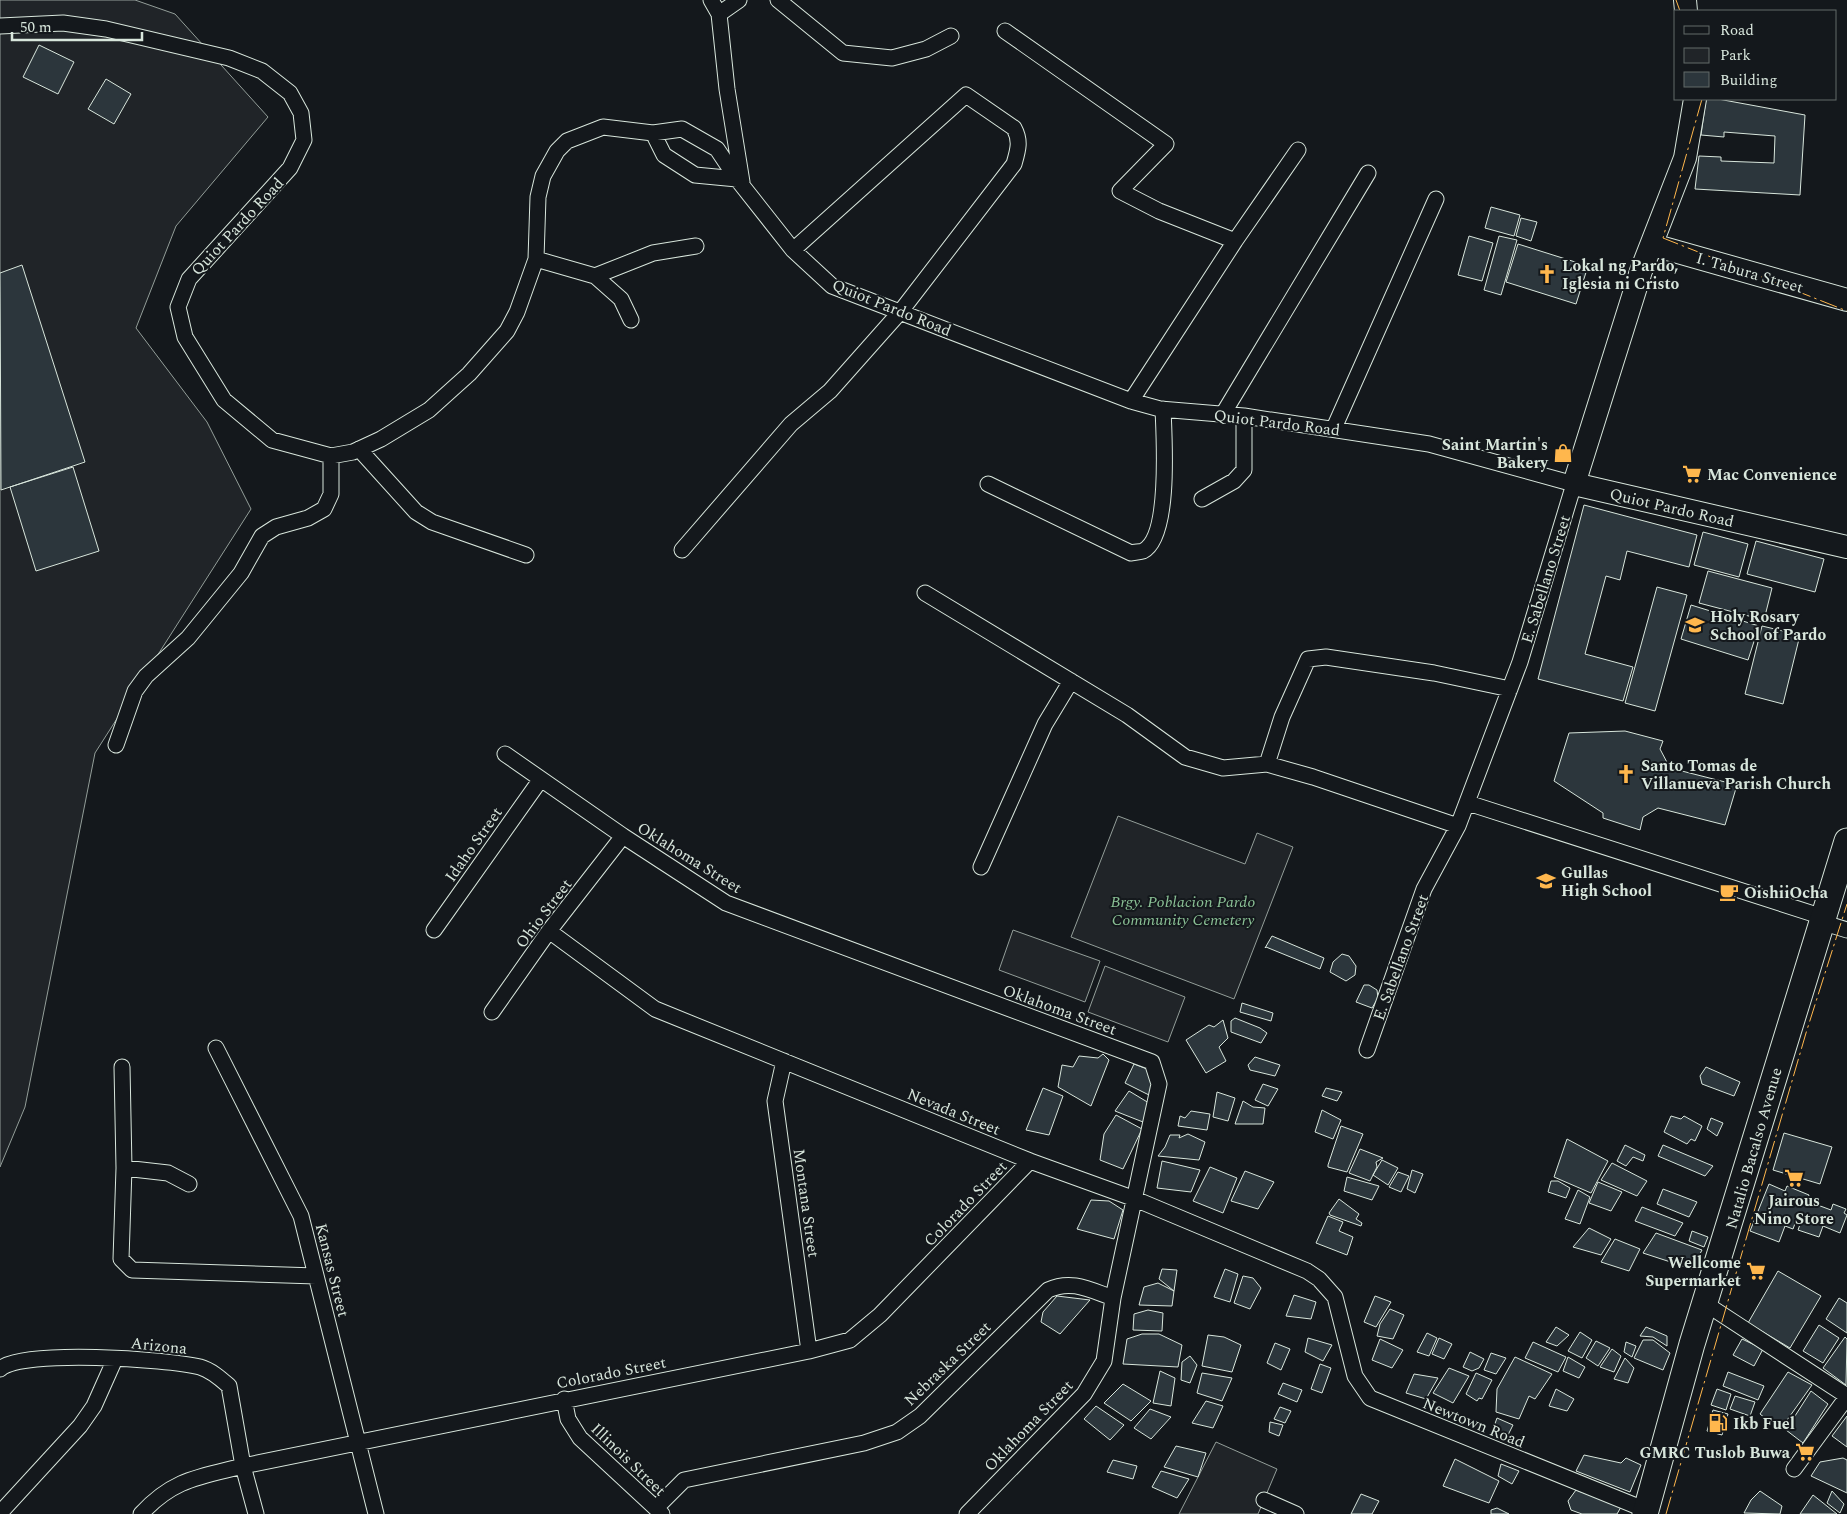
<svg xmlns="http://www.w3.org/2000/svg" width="1847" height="1514" font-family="Spectral,serif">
<rect width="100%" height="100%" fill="#14181c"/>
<path fill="#202428" stroke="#939e99" d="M0 0H135L175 14 268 117 176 226 136 328 207 422 251 509 95 753 25 1107 0 1167Z
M1118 816 1245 864 1257 833 1293 847 1234 999 1071 937Z
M1013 930 1100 961 1085 1002 999 970Z
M1105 966 1185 997 1168 1042 1088 1012Z
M1216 1442 1277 1469 1258 1514H1179Z"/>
<path fill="#2c363c" stroke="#d8e6dc" d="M39 45 74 62 58 94 23 77Z
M106 79 131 94 114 124 88 109Z
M1706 99H1718L1805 115 1800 195 1695 189 1699 156 1721 157V161L1774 163 1775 136 1724 132V137L1701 135Z
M1491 207 1520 215 1514 236 1485 228Z
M1521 218 1537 222 1531 241 1516 236Z
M1469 236 1493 243 1482 281 1458 275Z
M1499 236 1517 240 1501 295 1484 290Z
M1518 244 1588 266 1576 304 1506 282Z
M22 265 85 462 1 490 0 273Z
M73 467 99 551 36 571 10 487Z
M1584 505 1697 535 1689 567 1627 551 1620 580 1606 576 1585 654 1633 667 1623 701 1538 679Z
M1703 532 1748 544 1739 577 1694 565Z
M1756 541 1824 559 1815 592 1747 574Z
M1708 571 1772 588 1764 620 1699 603Z
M1657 587 1687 595 1655 711 1625 703Z
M1691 605 1759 626 1748 660 1681 639Z
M1762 626 1800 635 1783 704 1745 694Z
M1625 731 1663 741 1660 749 1670 768 1737 785 1725 825 1658 808 1643 817 1640 830 1603 818V813L1554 781 1569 733Z
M1272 936 1324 958 1320 969 1266 947 1265 948Z
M1342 954 1349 956 1356 966 1355 975 1346 981 1330 972 1333 962Z
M1364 985H1369L1377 990 1378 998 1372 1008 1356 1002Z
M1242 1003 1273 1013 1271 1021 1240 1012Z
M1235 1018 1260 1028 1267 1033 1261 1043 1231 1032V1021Z
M1223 1020 1228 1038 1219 1047 1226 1061 1206 1073 1186 1040 1209 1025 1214 1027Z
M1103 1054 1109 1060 1091 1106 1058 1087 1062 1065 1073 1067 1079 1056 1098 1058Z
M1255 1057 1280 1065 1275 1076 1250 1070 1248 1065Z
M1134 1064 1147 1069 1154 1079 1149 1095 1125 1083Z
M1706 1067 1740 1082 1734 1096 1702 1084 1700 1076Z
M1263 1084 1278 1089 1268 1106 1255 1100Z
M1043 1088 1063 1096 1049 1135 1026 1130Z
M1326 1088 1342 1092 1337 1101 1322 1096Z
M1129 1091 1149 1103 1143 1122 1115 1111Z
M1217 1092 1235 1098 1228 1121 1213 1117Z
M1243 1101 1253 1107 1265 1108 1263 1124H1235Z
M1322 1110 1341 1120 1333 1139 1315 1132Z
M1191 1111 1210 1114 1207 1130 1178 1126 1180 1116 1185 1118Z
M1116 1115 1142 1129 1123 1169 1100 1160 1104 1134Z
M1671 1116 1681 1119 1684 1116 1702 1126 1695 1141 1691 1139 1687 1144 1664 1132Z
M1711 1118 1723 1123 1717 1136 1707 1129Z
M1341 1126 1363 1134 1347 1172 1328 1167V1165Z
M1784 1133 1832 1147 1820 1184 1773 1170Z
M1188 1134 1205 1142 1199 1160 1158 1156 1165 1147 1170 1135H1180L1179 1138Z
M1567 1139 1608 1161 1591 1193 1554 1177Z
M1625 1145 1645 1155 1643 1161 1633 1157 1626 1166 1617 1161Z
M1663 1145 1713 1166 1705 1176 1658 1156Z
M1360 1149 1383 1158 1376 1162 1377 1167 1370 1181 1349 1173Z
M1382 1160 1398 1168 1388 1185 1373 1175Z
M1162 1161 1200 1170 1191 1192 1157 1188Z
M1612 1163 1647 1181 1637 1196 1601 1180Z
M1210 1167 1237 1178 1223 1213 1193 1201Z
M1412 1170 1423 1174 1415 1193 1407 1189Z
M1245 1171 1274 1182 1258 1209 1231 1201Z
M1398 1172 1409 1176 1401 1192 1389 1187Z
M1347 1177 1379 1186 1372 1200 1344 1191Z
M1551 1181H1558L1570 1188 1566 1198 1548 1192Z
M1598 1182 1622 1192 1611 1211 1589 1203Z
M1769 1184 1785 1191 1787 1186 1809 1195 1807 1201 1831 1210 1833 1204 1846 1209 1844 1213 1847 1215 1840 1233 1823 1226 1819 1237 1798 1230 1802 1219 1797 1218 1793 1229 1785 1226 1779 1242 1750 1231Z
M1663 1189 1697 1202 1689 1217 1657 1204Z
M1578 1190 1590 1197 1580 1224 1565 1219Z
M1339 1199 1359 1214 1356 1219 1362 1223 1361 1226 1330 1215 1329 1213Z
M1091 1200 1109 1201 1123 1210 1114 1239 1077 1229Z
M1642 1207 1683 1223 1675 1236 1635 1221Z
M1328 1216 1343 1222 1339 1231 1353 1237 1347 1255 1316 1243Z
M1589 1228 1611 1239 1601 1255 1573 1247Z
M1692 1231 1708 1237 1704 1247 1689 1241Z
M1656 1233 1702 1250 1692 1269 1643 1253Z
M1615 1239 1640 1249 1629 1271 1601 1262Z
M1162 1269 1177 1270 1174 1291 1159 1279Z
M1225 1269 1238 1274 1230 1302 1214 1297Z
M1778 1271 1821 1296 1790 1348 1748 1323Z
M1243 1276 1253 1278 1261 1288 1250 1309 1234 1303Z
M1158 1283 1174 1291 1172 1306 1139 1305 1144 1287Z
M1294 1295 1316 1302 1311 1319 1286 1316Z
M1057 1296 1090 1300 1060 1334 1041 1322 1043 1312Z
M1375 1296 1391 1302 1376 1327 1364 1322Z
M1839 1298 1847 1303V1333L1826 1319Z
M1390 1309 1404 1315 1393 1339 1377 1336 1380 1324Z
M1148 1310 1163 1313 1162 1331 1133 1330 1134 1314Z
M1819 1325 1839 1338 1823 1363 1803 1351Z
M1556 1327 1569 1335 1557 1346 1546 1342Z
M1646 1327 1667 1336V1346L1653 1337 1640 1336Z
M1580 1332 1592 1340 1582 1358 1568 1351Z
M1427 1333 1437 1338 1429 1356 1417 1352Z
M1142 1334H1159L1182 1345 1178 1367 1123 1364 1127 1339Z
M1208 1335 1224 1337 1241 1345 1232 1372 1202 1366Z
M1845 1337 1847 1339 1846 1385 1823 1368Z
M1308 1338 1332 1345 1323 1361 1305 1352Z
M1439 1338 1452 1344 1444 1359 1432 1354Z
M1380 1339 1403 1350 1392 1368 1372 1360Z
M1742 1339 1763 1349 1754 1366 1733 1355Z
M1643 1340H1653L1670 1353 1663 1370 1634 1358Z
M1596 1341 1610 1348 1598 1366 1586 1358Z
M1533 1342 1566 1357 1558 1372 1525 1358Z
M1626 1342 1636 1346 1632 1357 1624 1352Z
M1275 1343 1290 1349 1281 1370 1267 1363Z
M1612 1349 1621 1356 1614 1372 1600 1367Z
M1470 1352 1484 1359 1479 1368 1472 1371 1463 1367Z
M1491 1353 1506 1358 1496 1374 1484 1370Z
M1190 1356 1197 1365 1190 1383 1181 1380 1182 1362Z
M1515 1357 1552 1374 1535 1399 1529 1396 1519 1419 1496 1412 1497 1389Z
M1568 1357 1585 1367 1579 1378 1563 1371Z
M1625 1358 1634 1368 1628 1383 1614 1379Z
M1320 1364 1331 1368 1322 1393 1311 1389Z
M1449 1368 1469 1376 1453 1403 1433 1393Z
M1160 1371 1175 1378 1171 1406 1153 1403Z
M1728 1372 1764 1386 1758 1400 1723 1386Z
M1788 1372 1812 1385 1780 1430 1760 1414Z
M1202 1373 1232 1378 1222 1401 1197 1393Z
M1476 1373 1492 1380 1482 1399 1479 1398 1477 1401 1466 1394Z
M1414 1374 1438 1378 1426 1399 1406 1393Z
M1283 1383 1302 1390 1297 1402 1278 1394Z
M1123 1384 1151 1401 1131 1421 1104 1403Z
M1556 1389 1574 1399 1567 1411 1549 1406Z
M1717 1389 1731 1394 1726 1410 1711 1405Z
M1811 1391 1828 1404 1803 1443 1786 1430Z
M1735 1396 1755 1402 1750 1416 1730 1409Z
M1206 1401 1223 1406 1213 1428 1192 1423Z
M1096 1406 1124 1425 1110 1440 1084 1419Z
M1280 1407 1291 1411 1285 1423 1274 1419Z
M1150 1409 1171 1417 1151 1439 1134 1428Z
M1713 1410 1728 1414 1722 1435 1707 1431Z
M1847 1416V1447L1832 1436Z
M1497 1418 1513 1425 1506 1439 1492 1432Z
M1270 1422 1283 1425 1279 1436 1269 1432Z
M1176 1446 1206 1453 1198 1477 1164 1467Z
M1584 1455 1621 1463 1626 1458 1641 1465 1630 1492 1576 1471Z
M1843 1458 1847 1460V1493L1811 1476 1820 1462Z
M1455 1459 1499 1481 1489 1503 1443 1486Z
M1113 1460 1137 1466 1133 1479 1107 1472Z
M1501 1464 1519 1471 1512 1484 1498 1476Z
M1161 1471 1189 1479 1177 1498 1152 1487Z
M1576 1490 1621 1507 1617 1514H1582L1571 1510 1568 1501Z
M1760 1491 1782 1506 1780 1514 1744 1513 1751 1500Z
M1832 1491 1844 1504 1840 1513 1827 1503Z
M1361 1494 1379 1501 1372 1514H1351Z
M1813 1495 1837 1514H1800Z
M1497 1508 1509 1514H1491V1510Z"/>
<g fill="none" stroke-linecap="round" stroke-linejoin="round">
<g stroke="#d8e6dc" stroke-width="17">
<path id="street" d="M711 0 719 14 727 89 742 182
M778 0 843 53 892 58 926 49 951 36
M719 14 739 0
M0 26 63 23 106 29 229 58 262 71 290 93 301 113 304 140 290 168 189 279 178 307 185 337 224 400 272 440 331 456 353 452 381 439 429 410 469 374 507 331 517 312 536 259 538 197 543 176 557 151 567 141 603 127 653 133 664 155 695 175 737 179
M1005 31 1166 144 1120 191 1159 211 1235 241
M653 133 682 129 717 149 737 179 793 250 832 286 1131 401 1160 409 1244 416 1429 444 1574 484 1520 662 1458 826 1424 889 1367 1050
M536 259 595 276 621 299 631 320
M595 276 653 253 696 246
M1131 401 1235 241 1298 150
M1223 414 1368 173
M1334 428 1436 199
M359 449 416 512 432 522 526 555
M988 484 1131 553C1135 552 1140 552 1143 551 1171 537 1164 436 1163 409
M1202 499 1234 481 1244 470V416
M682 550 791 424 830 391 901 311 1014 164C1018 150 1021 141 1014 128L966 95 793 250
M925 593 1127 715 1185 757 1223 768 1267 764 1313 777 1458 826
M116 745 135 691 146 676 188 638 241 573 262 536 276 527 308 518 324 509 331 494V456
M505 754 623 836 726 903 1152 1062 1159 1084 1113 1298 1104 1361 1084 1394 967 1514
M1267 764 1282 717 1308 659 1326 657 1434 673 1510 689
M1468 803 1823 917
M981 867 1045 724 1071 681
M1821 922 1847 930
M434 930 541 779
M549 931 655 1009 1030 1161 1135 1199 1307 1271 1319 1279 1335 1297 1355 1376 1370 1398 1646 1510
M492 1012 549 931 623 836
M216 1048 301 1216 376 1514
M784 1061 775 1101 809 1351
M122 1067 124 1168 121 1259 132 1270 316 1276
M124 1168 168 1173 189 1184
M1706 1304 1847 1396
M0 1369C23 1349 167 1359 200 1367 211 1370 221 1379 229 1386L243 1466 256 1514
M564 1399 568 1419 580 1438 662 1514
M1794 1469 1847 1397
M1264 1500 1296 1514
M656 1508 684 1480 864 1443 897 1432 920 1416 1048 1290C1072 1279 1090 1290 1113 1298
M0 1513 80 1426 94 1406 115 1359
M141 1514C173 1479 199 1477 243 1466L809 1351 850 1340 880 1315 1030 1161"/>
</g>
<g stroke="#d8e6dc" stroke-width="24">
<path id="secondary" d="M1685 0 1686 11
M1695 99 1685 158 1641 271 1574 484 1847 547
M1653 245 1847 300"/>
</g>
<g stroke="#d8e6dc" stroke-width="27">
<path id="primary" d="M1645 1514 1692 1344 1847 841"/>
</g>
<use href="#street" stroke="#14181c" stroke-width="15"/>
<use href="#secondary" stroke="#14181c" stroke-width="22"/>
<use href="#primary" stroke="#14181c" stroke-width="25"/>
<path stroke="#ffb74d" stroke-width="1" stroke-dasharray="18 4 2.5 4" stroke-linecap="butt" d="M1676 0 1680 11
M1702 99 1663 238 1847 311
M1666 1514 1806 1033 1847 904"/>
</g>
<defs>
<g id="church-bare" transform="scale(1.5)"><path d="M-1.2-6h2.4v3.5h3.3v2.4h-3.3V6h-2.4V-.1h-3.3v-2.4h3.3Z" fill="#ffb74d" stroke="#14181c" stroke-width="2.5" paint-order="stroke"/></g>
<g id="shop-bare" transform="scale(1.5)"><path d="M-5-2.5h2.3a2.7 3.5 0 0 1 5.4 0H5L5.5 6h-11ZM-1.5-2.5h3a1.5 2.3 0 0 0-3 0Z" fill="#ffb74d" stroke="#14181c" stroke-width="2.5" paint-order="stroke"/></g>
<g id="supermarket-bare" transform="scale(1.5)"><path d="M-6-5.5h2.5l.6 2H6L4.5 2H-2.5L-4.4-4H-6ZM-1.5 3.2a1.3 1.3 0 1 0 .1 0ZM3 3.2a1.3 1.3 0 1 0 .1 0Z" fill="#ffb74d" stroke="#14181c" stroke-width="2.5" paint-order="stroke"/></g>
<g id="school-bare" transform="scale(1.5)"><path d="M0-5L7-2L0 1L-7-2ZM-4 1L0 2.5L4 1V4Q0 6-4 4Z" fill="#ffb74d" stroke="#14181c" stroke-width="2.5" paint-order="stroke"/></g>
<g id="cafe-bare" transform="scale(1.5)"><path d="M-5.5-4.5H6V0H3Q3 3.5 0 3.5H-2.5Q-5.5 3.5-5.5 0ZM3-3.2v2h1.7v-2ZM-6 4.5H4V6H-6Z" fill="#ffb74d" stroke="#14181c" stroke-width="2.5" paint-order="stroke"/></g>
<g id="fuel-bare" transform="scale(1.5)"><path d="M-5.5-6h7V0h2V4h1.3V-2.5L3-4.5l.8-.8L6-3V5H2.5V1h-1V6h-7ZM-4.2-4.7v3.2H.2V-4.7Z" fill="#ffb74d" stroke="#14181c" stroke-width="2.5" paint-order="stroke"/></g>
</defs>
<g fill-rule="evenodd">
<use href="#church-bare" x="1547" y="274"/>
<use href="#shop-bare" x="1563" y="453"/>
<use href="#supermarket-bare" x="1692" y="474"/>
<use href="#school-bare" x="1695" y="625"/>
<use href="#church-bare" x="1626" y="774"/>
<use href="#school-bare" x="1546" y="881"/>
<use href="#cafe-bare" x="1729" y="892"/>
<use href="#supermarket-bare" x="1794" y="1178"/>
<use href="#supermarket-bare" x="1756" y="1271"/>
<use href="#fuel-bare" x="1718" y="1423"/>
<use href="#supermarket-bare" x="1805" y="1452"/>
</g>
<g text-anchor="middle" stroke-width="4" stroke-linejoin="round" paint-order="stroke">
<g font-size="16" fill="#d8e6dc" stroke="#14181c">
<text transform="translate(237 226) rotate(-47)" y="6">Quiot Pardo Road</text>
<text transform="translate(1750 272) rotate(16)" y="6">I. Tabura Street</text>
<text transform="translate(892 307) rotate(22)" y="6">Quiot Pardo Road</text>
<text transform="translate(1277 422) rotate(7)" y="6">Quiot Pardo Road</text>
<text transform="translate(1672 507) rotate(13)" y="6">Quiot Pardo Road</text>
<text transform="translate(1545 579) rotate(-73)" y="6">E. Sabellano Street</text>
<text transform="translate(473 844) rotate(-55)" y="6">Idaho Street</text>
<text transform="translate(690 857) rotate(32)" y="6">Oklahoma Street</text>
<text transform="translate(543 913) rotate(-53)" y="6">Ohio Street</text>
<text transform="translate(1400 957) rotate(-70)" y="6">E. Sabellano Street</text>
<text transform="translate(1060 1009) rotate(20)" y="6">Oklahoma Street</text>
<text transform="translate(954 1111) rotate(22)" y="6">Nevada Street</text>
<text transform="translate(1753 1148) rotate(-74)" y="6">Natalio Bacalso Avenue</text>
<text transform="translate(807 1203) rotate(82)" y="6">Montana Street</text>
<text transform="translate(965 1203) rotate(-46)" y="6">Colorado Street</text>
<text transform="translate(333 1270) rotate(76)" y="6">Kansas Street</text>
<text transform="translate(159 1345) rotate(6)" y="6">Arizona</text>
<text transform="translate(947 1363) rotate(-44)" y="6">Nebraska Street</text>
<text transform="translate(611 1372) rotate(-11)" y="6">Colorado Street</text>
<text transform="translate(1474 1422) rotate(22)" y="6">Newtown Road</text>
<text transform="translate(1028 1425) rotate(-46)" y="6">Oklahoma Street</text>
<text transform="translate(629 1459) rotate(44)" y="6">Illinois Street</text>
</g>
<g font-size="16" font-weight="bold" fill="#d8e6dc" stroke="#14181c" text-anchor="start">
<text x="1562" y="271">Lokal ng Pardo,<tspan x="1562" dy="18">Iglesia ni Cristo</tspan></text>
<text x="1548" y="450" text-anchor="end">Saint Martin's<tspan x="1548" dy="18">Bakery</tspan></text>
<text x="1707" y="480">Mac Convenience</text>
<text x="1710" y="622">Holy Rosary<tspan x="1710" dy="18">School of Pardo</tspan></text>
<text x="1641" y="771">Santo Tomas de<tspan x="1641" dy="18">Villanueva Parish Church</tspan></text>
<text x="1561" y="878">Gullas<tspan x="1561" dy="18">High School</tspan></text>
<text x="1744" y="898">OishiiOcha</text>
<text x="1794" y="1206" text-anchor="middle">Jairous<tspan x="1794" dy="18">Nino Store</tspan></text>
<text x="1741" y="1268" text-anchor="end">Wellcome<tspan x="1741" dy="18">Supermarket</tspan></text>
<text x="1733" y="1429">Ikb Fuel</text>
<text x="1790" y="1458" text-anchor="end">GMRC Tuslob Buwa</text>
</g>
<g font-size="16" font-style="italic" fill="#8ac095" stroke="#14181c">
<text x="1183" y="907">Brgy. Poblacion Pardo<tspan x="1183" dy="18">Community Cemetery</tspan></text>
</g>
</g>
<rect x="1674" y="10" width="162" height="90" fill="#14181c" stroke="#626a69"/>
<rect x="1684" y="26" width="25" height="8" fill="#14181c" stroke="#626a69"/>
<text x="1720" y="35" font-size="15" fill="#d8e6dc">Road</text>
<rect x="1684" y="48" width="25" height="15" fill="#202428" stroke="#626a69"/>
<text x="1720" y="60" font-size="15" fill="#d8e6dc">Park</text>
<rect x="1684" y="72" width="25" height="15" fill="#2c363c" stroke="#626a69"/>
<text x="1720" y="85" font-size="15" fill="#d8e6dc">Building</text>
<path d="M12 32v8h130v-8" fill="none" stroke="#d8e6dc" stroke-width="2.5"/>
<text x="20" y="32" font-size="15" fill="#d8e6dc" stroke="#14181c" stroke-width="4" paint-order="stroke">50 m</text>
</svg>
